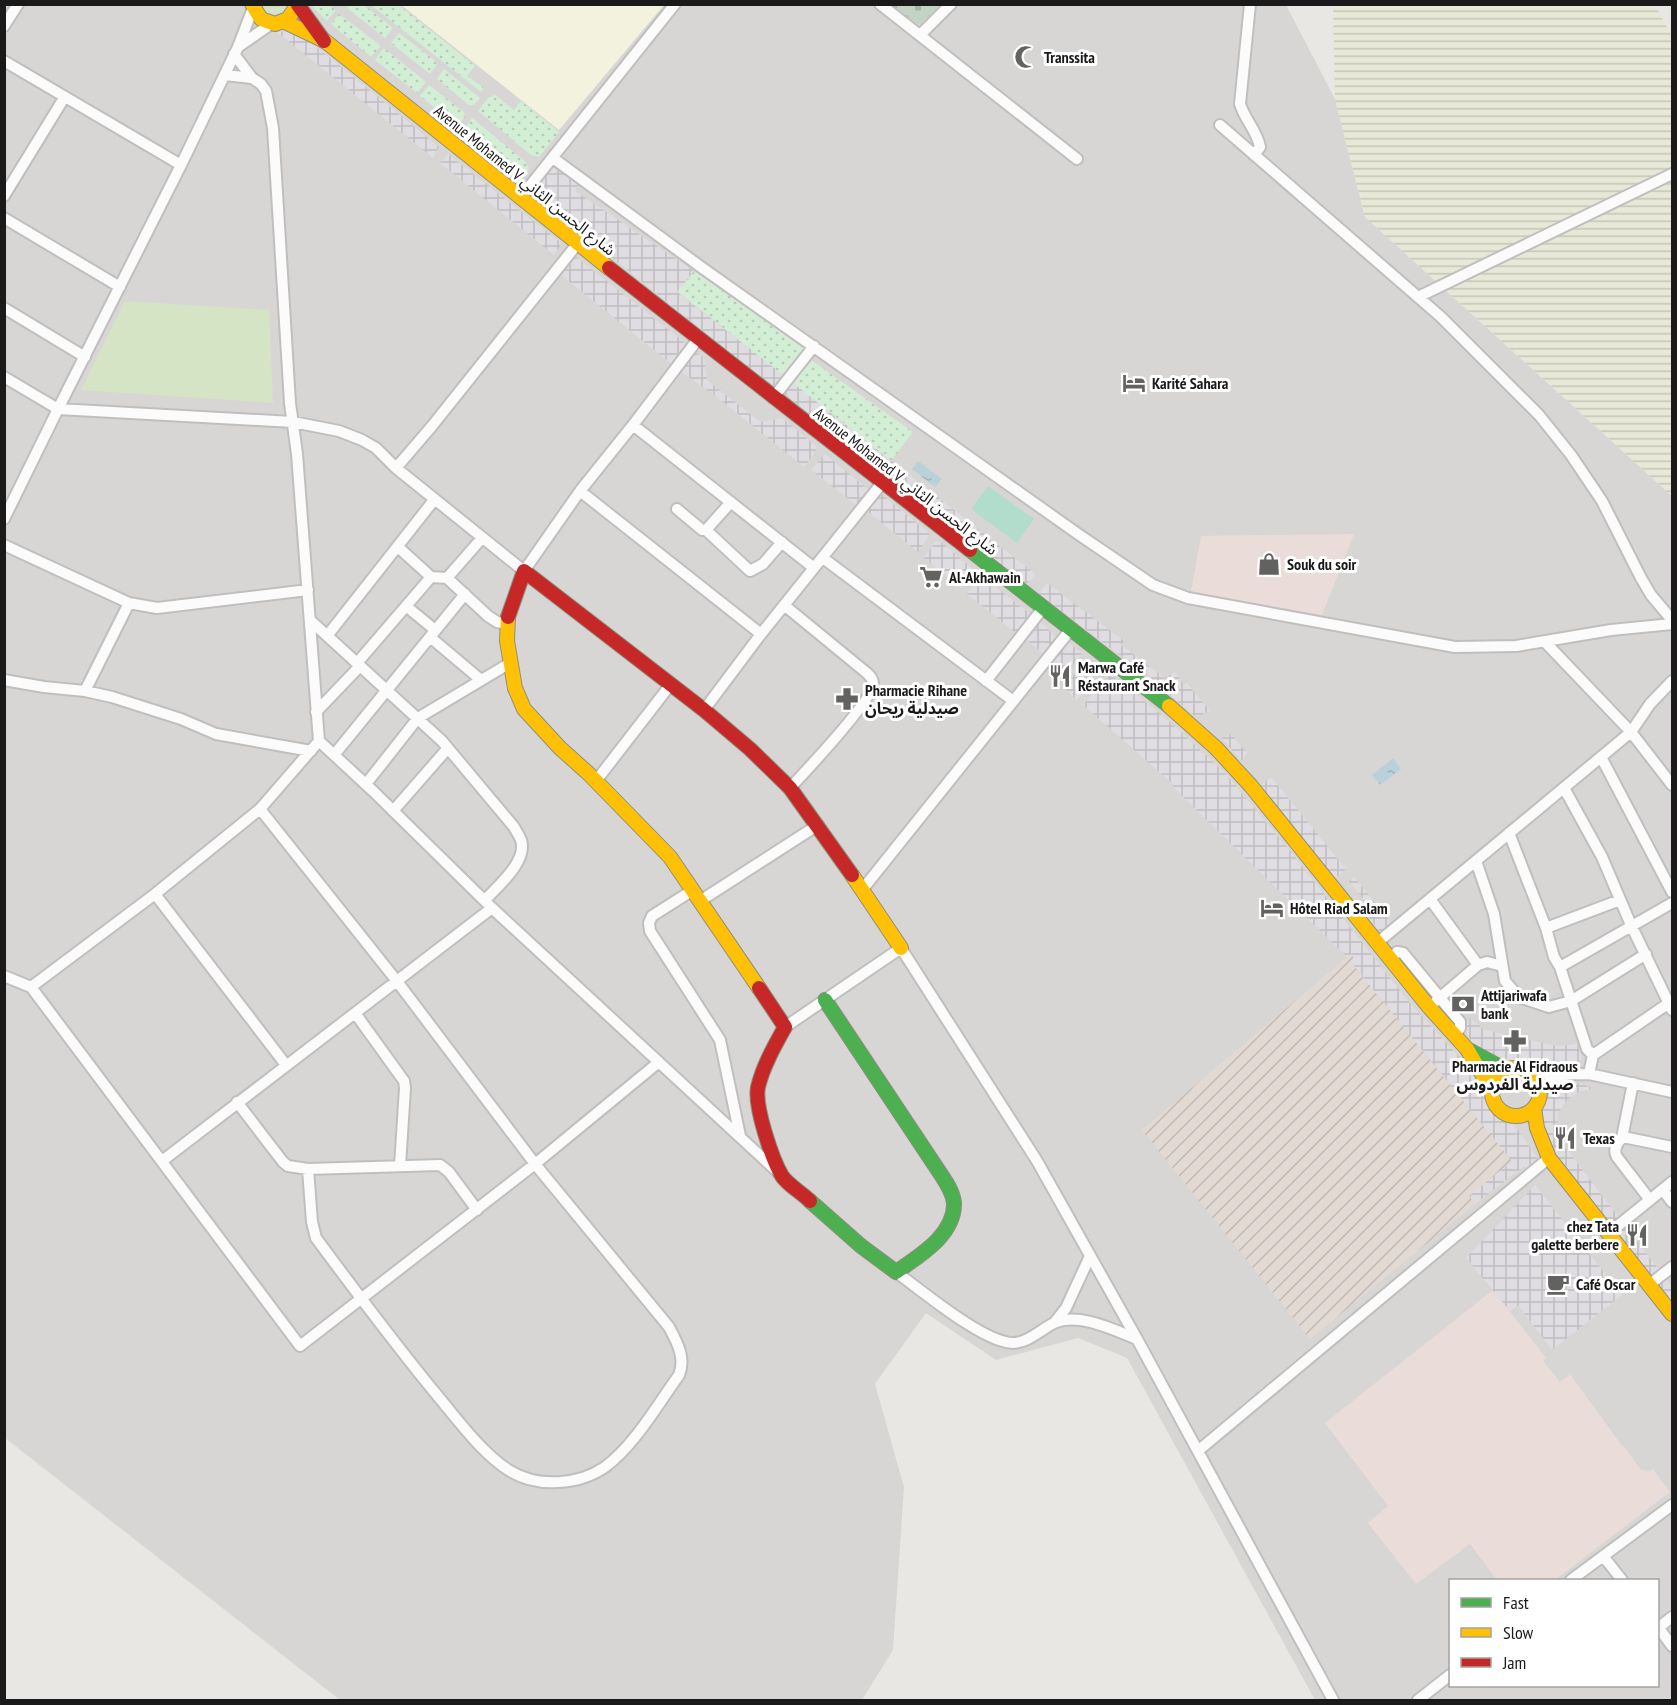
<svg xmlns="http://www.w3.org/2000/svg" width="1677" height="1705" font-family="'PT Sans Narrow','Noto Sans Arabic',sans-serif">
<defs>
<pattern id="military-furrows" width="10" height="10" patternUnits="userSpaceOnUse" patternTransform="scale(1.5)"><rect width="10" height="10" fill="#e3d9d3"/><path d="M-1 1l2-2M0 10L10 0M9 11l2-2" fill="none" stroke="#c2bab5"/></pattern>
<pattern id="farmland-rules" width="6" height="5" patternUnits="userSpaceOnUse" patternTransform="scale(1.5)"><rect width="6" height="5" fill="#e7e8d7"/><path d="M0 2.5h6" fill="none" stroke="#c6c6b8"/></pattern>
<pattern id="cemetery-stones" width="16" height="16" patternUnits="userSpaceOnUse" patternTransform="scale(1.5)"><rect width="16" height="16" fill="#c3d3c4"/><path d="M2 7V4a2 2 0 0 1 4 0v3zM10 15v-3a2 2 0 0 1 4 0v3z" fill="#a7b5a8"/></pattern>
<pattern id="park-dots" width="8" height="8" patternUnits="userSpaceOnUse" patternTransform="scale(1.5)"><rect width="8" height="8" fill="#d2eed4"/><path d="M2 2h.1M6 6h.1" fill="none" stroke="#b4ccb5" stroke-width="1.8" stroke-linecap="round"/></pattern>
<pattern id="plaza-grid" width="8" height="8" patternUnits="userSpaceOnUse" patternTransform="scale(1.5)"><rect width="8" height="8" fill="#dfdde1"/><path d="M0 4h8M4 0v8" fill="none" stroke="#bfbdc0"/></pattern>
<pattern id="water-ripples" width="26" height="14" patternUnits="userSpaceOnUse" patternTransform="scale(1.5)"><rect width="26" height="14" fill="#b9d1d9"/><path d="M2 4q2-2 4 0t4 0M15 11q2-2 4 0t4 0" fill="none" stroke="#9eb3ba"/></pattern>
</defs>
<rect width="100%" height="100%" fill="#e9e7e3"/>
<path fill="#d8d6d4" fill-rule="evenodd" d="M4 5H1286L1335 99 1365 217 1672 496V1700H1315L1127 1358 1078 1338 996 1360 926 1313 875 1384 904 1487 893 1650 862 1700H340L5 1438ZM1450 1580H1658V1686H1450Z"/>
<path fill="#eadcd9" d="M1354 534 1322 615 1191 592 1201 536Z
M1493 1290 1546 1358 1543 1361 1560 1382 1571 1374 1641 1470 1650 1471 1653 1469 1670 1492 1555 1580H1497L1470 1544 1416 1584 1368 1523 1388 1506 1325 1423Z"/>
<path fill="#f2f2de" d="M401 5H664L559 130Z"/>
<path fill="#d7d6d4" d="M720 375 761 406 755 414 715 382Z
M1349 881 1374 912 1368 917 1343 886Z
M1557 1184 1616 1259 1608 1265 1549 1190Z
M1599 1333 1614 1353 1631 1340 1648 1360 1660 1352 1672 1365V1411L1657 1424 1646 1422 1623 1441V1447L1561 1362Z
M1672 1509V1639L1658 1622V1580H1626L1608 1557Z"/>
<path fill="url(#military-furrows)" d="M1351 954 1355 958 1351 962 1512 1161 1469 1196 1475 1204 1310 1339 1142 1130Z"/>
<path fill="url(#farmland-rules)" d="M1333 5H1655L1672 37V496L1365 217 1335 99Z"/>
<path fill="#d4e4c4" d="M261 5 275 7 288 5C281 17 268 17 261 5Z
M125 301 269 310 273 403 81 390Z"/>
<path fill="url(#cemetery-stones)" d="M892 5H940L919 25Z"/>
<path fill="url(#park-dots)" d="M311 5H329L336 10 327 21Z
M349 5H364L393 28 385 38 347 8Z
M371 5H399L475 66 467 76 484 88 481 92Z
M339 14 381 46 371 57 331 24Z
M399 33 438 63 430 74 391 43Z
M384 48 426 82 417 93 375 60Z
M444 69 480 98 474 105H469L437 79Z
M429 85 464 112 465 117 458 126 420 96Z
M495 95 514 110 521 101 559 132 539 157 531 155 478 111 488 98Z
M472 118 526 162 529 169 522 178 462 131Z
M694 271 805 348 783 375 677 291Z
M811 360 913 432 891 461 793 383Z"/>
<path fill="#b2dccc" d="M988 486 1034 519 1017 543 971 509Z"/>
<path fill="url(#plaza-grid)" d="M290 31 309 42 334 61 439 147 433 158 277 32Z
M448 154 560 242 561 245 554 255 440 163Z
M554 165 579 184 575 191 694 271 677 292 783 375 773 387 534 195V190Z
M576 257 683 341 686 347 673 365 561 275Z
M696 353 704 357 707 380 760 422 782 418 816 446 817 449 804 467 713 394 680 371Z
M793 383 1035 574 1031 580 1027 583 1022 584 786 395 785 392Z
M825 454 868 489 856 505 811 470Z
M881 494 930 534 918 552 867 511Z
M936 541 941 542 973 569V573L961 588 924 558Z
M983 577 1030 614 1016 633 967 594 979 578Z
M1047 583 1124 641 1121 645 1165 678 1175 672 1184 685 1187 683 1210 711 1196 717 1150 678 1039 594Z
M1039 623H1041L1058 638 1045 655 1026 639Z
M1067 641 1082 654 1066 674 1051 662Z
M1081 665 1094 678 1077 700 1064 687Z
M1112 675 1168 720 1226 774 1294 856 1409 1002 1471 1070 1484 1088 1485 1097 1491 1110 1515 1126 1537 1157V1161L1527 1169 1524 1166 1475 1204 1469 1196 1512 1161 1351 962 1354 958 1351 954 1347 957 1173 787 1174 785 1083 705 1108 677Z
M1231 734 1247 753 1242 761 1221 738Z
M1271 777 1346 869 1335 878 1260 786Z
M1354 877 1391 922 1380 932 1368 917 1374 912 1349 881Z
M1470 1018 1485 1030 1557 1046 1577 1044 1582 1057 1581 1061 1577 1065 1534 1068 1518 1061 1506 1062 1472 1043 1467 1034 1466 1023Z
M1572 1081 1593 1088 1579 1092 1568 1099 1558 1113 1556 1135 1672 1287V1305L1556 1154 1538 1111 1542 1098 1548 1091 1555 1085Z
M1535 1185 1622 1295 1552 1350 1518 1305 1510 1311 1466 1258Z"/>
<path fill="url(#water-ripples)" d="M918 461 942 479 935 487 912 469Z
M1393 758 1401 769 1380 785 1372 775Z"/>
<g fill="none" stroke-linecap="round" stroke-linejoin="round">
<g stroke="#c0bfbd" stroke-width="14">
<path id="street" d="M880 4 1077 159
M1250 4 1240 104C1245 120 1257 131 1260 147L1254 155
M4 26 18 4
M920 35 951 4
M238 47 271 24
M4 61 181 165 238 47 253 8
M225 75 252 78
M1220 125 1441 317 1539 415 1571 455 1602 501 1641 578 1651 595 1672 620
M553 158 701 267 1078 534 1153 585 1188 598 1455 647 1516 646 1611 630 1672 624
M4 196 64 98
M521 197 675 4
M4 218 120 287
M578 243 432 426 396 468 524 571 580 491 633 425 698 339
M1418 297 1672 174
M4 308 85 357
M4 377 58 409 181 165
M773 398 814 346
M633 425 814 568
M580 491 761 634
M677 509 702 530H706L731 502
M4 519 58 409 293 422 339 431 362 440 376 448 396 468
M706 530 750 571 763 564 782 542
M4 545 129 603 157 608 308 590
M398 547 431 577 447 578 488 616 497 622 507 624
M823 558 1012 700
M447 578 482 538
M784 605 862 669C867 673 873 677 873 684 873 700 804 773 790 788
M406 606 435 630
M311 621 442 741 514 827C516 831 519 835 521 840 528 861 498 886 485 900
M327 636 434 500
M430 637 481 680
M1545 642 1631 732 1672 785
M357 663 431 577
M4 680 44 687 85 691 112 697 181 719 216 734 311 751
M986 681 1043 608
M85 691 129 603
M704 710 761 634 882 483
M316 712 360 666
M319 741 373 791 492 908 780 1174
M334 755 465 594
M1601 757 1672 892
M596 781 671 684
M366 784 418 718 510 663
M1564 788 1602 857 1631 925 1672 1010
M260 809 396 980 535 1164 669 1327C677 1342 686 1358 679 1375 658 1404 634 1446 605 1467 579 1485 538 1488 510 1471 484 1455 460 1423 441 1400 397 1347 356 1292 316 1238L312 1222 308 1169
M393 811 448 748
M1509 833 1546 928 1554 957 1560 967 1587 1049 1593 1055 1589 1074
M1476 861 1494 914 1505 981 1519 997 1549 1007 1571 1001 1646 954
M693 890 652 916 649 923 650 931 720 1040 740 1136
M862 890 1071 629
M155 894 286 1065
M1430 899 1478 965
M700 901 818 825
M1546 928 1620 900
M1377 943 1631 732 1650 704 1672 681
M1390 959 1397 952 1403 953 1460 1022V1028L1454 1036
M1560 967 1672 903
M4 976 31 987 300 1346 535 1164 659 1062
M31 987 155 894 260 809 319 741 297 454 290 403 273 128 266 91 261 84 252 78 234 54
M1436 1001 1478 965 1487 962 1502 966
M355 1013 404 1081 405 1088 400 1166
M785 1027 901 948 1037 1161 1137 1339
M1593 1055 1669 1003
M1534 1075 1589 1074 1672 1092
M1541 1090 1564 1077
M237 1102 283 1162 288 1166 308 1169 440 1165 449 1172 477 1210
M1622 1138 1633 1083
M162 1161 492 908
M1663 1190 1672 1202
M1650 1200 1617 1157C1613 1150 1616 1144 1622 1138H1628L1672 1147
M1609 1233 1672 1182
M896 1272C921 1290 984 1343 1013 1343 1028 1343 1040 1330 1054 1323 1079 1312 1114 1330 1137 1339L1333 1700
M1649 1285 1672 1267
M1055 1322 1066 1308 1090 1256
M1199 1450 1549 1158
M1603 1556 1622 1580
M1571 1580 1672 1505
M1658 1627 1672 1646
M1658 1628 1672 1617
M1418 1700 1450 1675"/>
</g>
<g stroke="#8e907e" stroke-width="16">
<path id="fast" d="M970 550 1169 706
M1467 1049 1506 1070
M810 1201 861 1246 896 1272C919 1256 955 1235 954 1203 953 1192 946 1182 940 1173L825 1000"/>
</g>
<g stroke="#8e907e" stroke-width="16">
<path id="slow" d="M252 4 261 19 275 24 288 19 298 4
M285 22 325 41 609 268
M508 617 507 641 515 688 524 709 560 748 589 774 670 857 759 988
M1169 706 1216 748 1251 786 1429 1007 1467 1049 1492 1091
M852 875 901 948
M1492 1092a24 24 0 1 1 48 0a24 24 0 1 1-48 0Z
M1534 1108 1537 1128 1549 1158 1672 1314"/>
</g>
<g stroke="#8e907e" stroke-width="16">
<path id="jam" d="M298 5 324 41
M609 268 970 550
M508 617 524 571 704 710 750 749 790 788 852 875
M759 988 785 1027C775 1045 763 1066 758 1087 754 1106 772 1159 782 1176 788 1185 802 1193 810 1201"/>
</g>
<use href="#street" stroke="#fcfbfb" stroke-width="10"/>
<use href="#fast" stroke="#4caf50" stroke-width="14"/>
<use href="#slow" stroke="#ffc107" stroke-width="14"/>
<use href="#jam" stroke="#c62828" stroke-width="14"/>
</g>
<defs>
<g id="mosque-bare" transform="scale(1.8)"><path d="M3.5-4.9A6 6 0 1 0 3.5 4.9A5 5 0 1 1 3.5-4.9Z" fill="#626260" stroke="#fff" stroke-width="2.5" paint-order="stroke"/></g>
<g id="hotel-bare" transform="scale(1.8)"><path d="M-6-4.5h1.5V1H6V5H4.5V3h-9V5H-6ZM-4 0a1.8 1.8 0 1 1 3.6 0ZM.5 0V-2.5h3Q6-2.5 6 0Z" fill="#626260" stroke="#fff" stroke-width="2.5" paint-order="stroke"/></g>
<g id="shop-bare" transform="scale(1.8)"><path d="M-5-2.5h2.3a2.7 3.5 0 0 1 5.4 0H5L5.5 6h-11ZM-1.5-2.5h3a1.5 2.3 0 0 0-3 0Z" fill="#626260" stroke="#fff" stroke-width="2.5" paint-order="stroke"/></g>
<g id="supermarket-bare" transform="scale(1.8)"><path d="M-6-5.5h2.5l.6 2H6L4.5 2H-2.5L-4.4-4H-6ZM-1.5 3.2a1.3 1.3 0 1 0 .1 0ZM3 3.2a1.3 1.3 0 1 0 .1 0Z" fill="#626260" stroke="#fff" stroke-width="2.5" paint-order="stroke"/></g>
<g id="restaurant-bare" transform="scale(1.8)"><path d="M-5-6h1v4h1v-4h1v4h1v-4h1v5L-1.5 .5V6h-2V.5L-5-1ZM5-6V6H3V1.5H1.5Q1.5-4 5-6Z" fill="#626260" stroke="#fff" stroke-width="2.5" paint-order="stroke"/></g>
<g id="pharmacy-bare" transform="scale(1.8)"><path d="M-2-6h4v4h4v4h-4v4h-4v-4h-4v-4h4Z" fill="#626260" stroke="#fff" stroke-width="2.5" paint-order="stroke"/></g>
<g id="bank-bare" transform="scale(1.8)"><path d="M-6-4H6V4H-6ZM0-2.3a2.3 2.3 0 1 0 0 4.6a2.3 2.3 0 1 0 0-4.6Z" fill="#626260" stroke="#fff" stroke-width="2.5" paint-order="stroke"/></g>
<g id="cafe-bare" transform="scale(1.8)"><path d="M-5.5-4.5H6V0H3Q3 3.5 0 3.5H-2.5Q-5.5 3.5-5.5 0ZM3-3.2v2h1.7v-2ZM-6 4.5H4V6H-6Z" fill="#626260" stroke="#fff" stroke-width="2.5" paint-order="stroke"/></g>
</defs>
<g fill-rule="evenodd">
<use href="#mosque-bare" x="1026" y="57"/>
<use href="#hotel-bare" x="1134" y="383"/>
<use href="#shop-bare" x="1269" y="564"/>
<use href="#supermarket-bare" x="931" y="577"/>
<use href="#restaurant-bare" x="1060" y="676"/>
<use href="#pharmacy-bare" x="847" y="699"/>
<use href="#hotel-bare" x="1272" y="908"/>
<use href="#bank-bare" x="1463" y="1004"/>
<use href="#pharmacy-bare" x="1515" y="1041"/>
<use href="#restaurant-bare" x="1565" y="1138"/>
<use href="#restaurant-bare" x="1637" y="1235"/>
<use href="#cafe-bare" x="1558" y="1284"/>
</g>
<g text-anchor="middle" stroke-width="6" stroke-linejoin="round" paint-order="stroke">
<g font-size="16" font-weight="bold" fill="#1a1a1a" stroke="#fff" text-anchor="start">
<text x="1044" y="63">Transsita</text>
<text x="1152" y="389">Karité Sahara</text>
<text x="1287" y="570">Souk du soir</text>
<text x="949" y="583">Al-Akhawain</text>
<text x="1078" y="673">Marwa Café<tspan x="1078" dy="18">Réstaurant Snack</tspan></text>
<text x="865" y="696">Pharmacie Rihane<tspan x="865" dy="18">صيدلية ريحان</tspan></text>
<text x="1290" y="914">Hôtel Riad Salam</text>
<text x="1481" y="1001">Attijariwafa<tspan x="1481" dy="18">bank</tspan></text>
<text x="1515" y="1072" text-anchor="middle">Pharmacie Al Fidraous<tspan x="1515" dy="18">صيدلية الفردوس</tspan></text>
<text x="1583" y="1144">Texas</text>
<text x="1619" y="1232" text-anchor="end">chez Tata<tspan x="1619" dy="18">galette berbere</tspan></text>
<text x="1576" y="1290">Café Oscar</text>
</g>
<g font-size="16" fill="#1a1a1a" stroke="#fff">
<text transform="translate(525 180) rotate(39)" y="6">Avenue Mohamed V شارع الحسن الثاني</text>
<text transform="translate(906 481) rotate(38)" y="6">Avenue Mohamed V شارع الحسن الثاني</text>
</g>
</g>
<rect width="1677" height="1705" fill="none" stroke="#1a1a1a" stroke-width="12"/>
<rect x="1449" y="1579" width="210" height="108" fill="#ffffff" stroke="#a3a3a3" stroke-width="1.5"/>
<rect x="1461" y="1598" width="30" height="9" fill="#4caf50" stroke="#a3a3a3" stroke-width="1.5"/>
<text x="1503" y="1609" font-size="18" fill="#1a1a1a">Fast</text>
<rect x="1461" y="1628" width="30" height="9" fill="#ffc107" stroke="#a3a3a3" stroke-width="1.5"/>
<text x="1503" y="1639" font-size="18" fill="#1a1a1a">Slow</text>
<rect x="1461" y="1658" width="30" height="9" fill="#c62828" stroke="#a3a3a3" stroke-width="1.5"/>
<text x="1503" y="1669" font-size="18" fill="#1a1a1a">Jam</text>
</svg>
